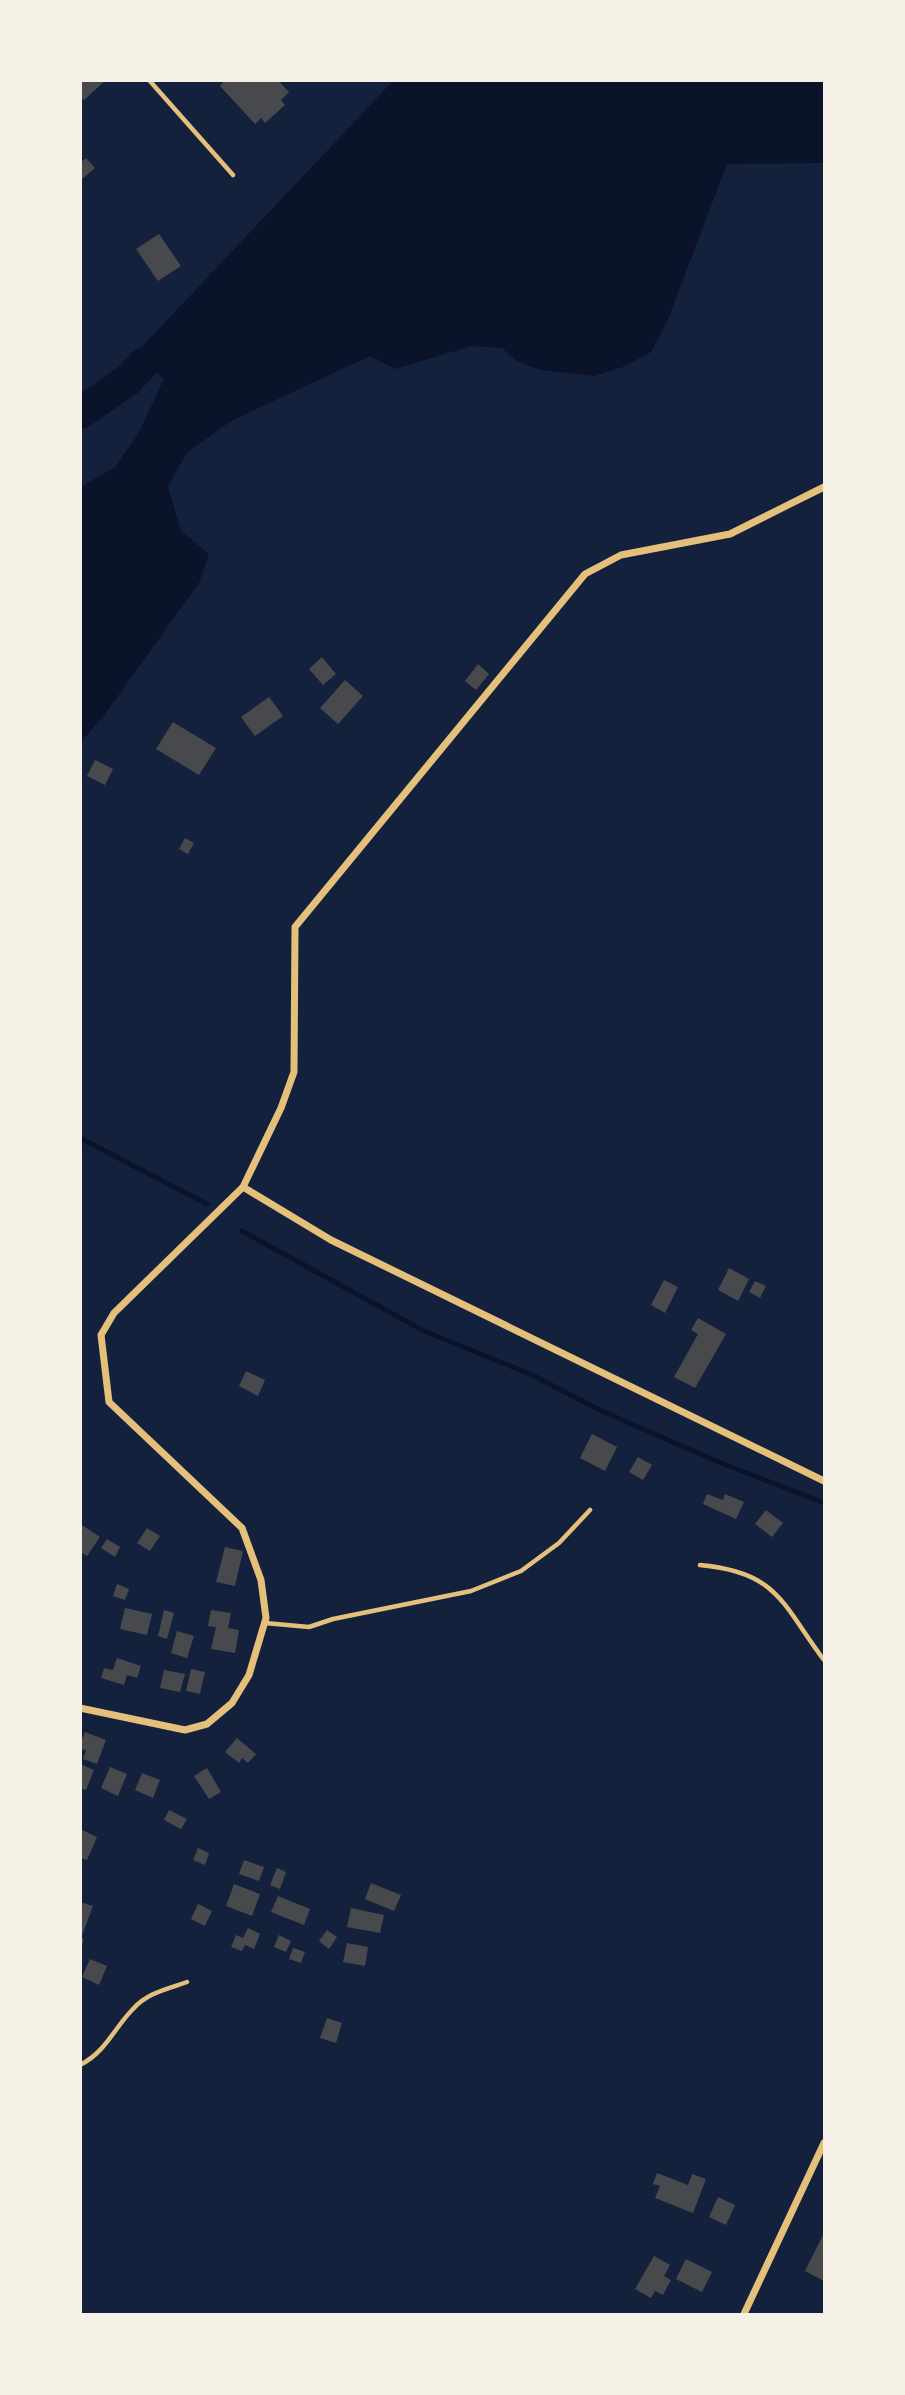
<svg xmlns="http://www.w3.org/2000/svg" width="905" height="2395" font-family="'Crimson Pro',serif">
<rect width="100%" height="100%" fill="#14213d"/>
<path fill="#0b132b" d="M393 81H824V163L727 164 667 322 651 352 623 367 594 376 540 370 517 361 502 348 472 346 395 369 370 356 231 421 187 453 168 486 181 531 209 554 199 583 105 714 81 742V487L115 467 138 434 164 379 134 355Z"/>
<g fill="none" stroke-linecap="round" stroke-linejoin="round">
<path stroke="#0b132b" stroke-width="5" d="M80 1138 207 1204
M242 1231 424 1331 530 1374 602 1411 716 1461 824 1503"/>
<path stroke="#0b132b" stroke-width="32" d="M80 413 127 381 144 363"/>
</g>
<path fill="#48494c" d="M82 80H106L84 100 80 97Z
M225 80H278L289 92 281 100 285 105 265 123 261 118 255 124 220 86Z
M86 158 95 168 80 181V163Z
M159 234 181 266 158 281 136 249Z
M322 657 336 674 323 685 309 669Z
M478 664 489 674 476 690 465 681Z
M345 680 363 696 338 724 320 708Z
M269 697 283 716 255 736 241 717Z
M173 722 216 748 199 775 156 749Z
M95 760 113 769 105 785 87 776Z
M185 838 194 843 188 854 179 849Z
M729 1268 749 1279 738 1301 718 1290Z
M664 1280 678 1287 665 1313 651 1305Z
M755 1281 766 1286 760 1298 749 1292Z
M698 1318 726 1334 695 1388 674 1377 698 1334 691 1330Z
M246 1371 265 1380 258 1396 239 1386Z
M592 1434 617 1447 605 1471 580 1458Z
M638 1457 652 1465 643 1480 629 1472Z
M707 1494 723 1500 725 1494 744 1502 736 1519 703 1504Z
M766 1510 783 1523 772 1537 755 1524Z
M82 1525 100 1537 87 1556 80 1552Z
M147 1528 160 1536 150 1551 137 1543Z
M107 1539 120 1547 115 1557 101 1548Z
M225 1547 243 1551 235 1586 216 1582Z
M117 1584 129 1589 125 1600 113 1596Z
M125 1608 152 1614 147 1635 120 1629Z
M164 1610 174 1613 167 1639 158 1636Z
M211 1610 231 1613 228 1628 239 1630 235 1653 211 1649 216 1627 208 1626Z
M177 1631 194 1636 187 1658 171 1653Z
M117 1658 141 1666 137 1678 127 1675 124 1685 101 1678 104 1668 113 1670Z
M191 1669 205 1672 200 1694 186 1691Z
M164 1670 185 1674 180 1692 160 1688Z
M85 1732 106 1740 97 1764 83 1759 86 1750 80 1749V1744Z
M237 1738 256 1754 248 1763 242 1758 239 1763 225 1752Z
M80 1764 94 1770 86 1790 80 1788Z
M110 1767 127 1774 118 1796 101 1788Z
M207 1768 221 1792 209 1799 194 1776Z
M142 1773 160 1780 153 1798 135 1790Z
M169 1810 187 1819 181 1829 164 1820Z
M80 1829 97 1837 87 1860 80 1858Z
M198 1848 209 1853 205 1865 193 1860Z
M244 1860 264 1867 259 1881 239 1874Z
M277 1868 286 1872 280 1889 270 1885Z
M371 1883 401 1895 394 1911 365 1899Z
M234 1884 260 1894 252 1916 226 1906Z
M278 1896 310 1909 304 1925 271 1912Z
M80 1902 93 1906 81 1938 84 1939 81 1948H80Z
M198 1904 212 1911 205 1926 191 1919Z
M351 1908 384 1915 380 1933 347 1927Z
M248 1928 260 1934 254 1949 245 1945 242 1951 231 1947 236 1935 243 1938Z
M327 1930 337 1937 329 1949 319 1941Z
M279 1935 291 1941 286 1952 274 1947Z
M347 1943 368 1947 365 1966 343 1962Z
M293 1948 305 1952 301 1963 289 1959Z
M90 1959 107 1966 99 1985 82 1977Z
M327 2018 342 2023 336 2043 320 2038Z
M657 2173 688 2185 692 2174 706 2179 693 2213 655 2198 660 2186 653 2184Z
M718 2197 735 2205 726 2225 709 2217Z
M824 2233V2281L805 2271Z
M654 2256 670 2265 664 2276 671 2280 663 2295 655 2291 651 2298 635 2289Z
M686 2259 712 2272 702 2292 676 2279Z"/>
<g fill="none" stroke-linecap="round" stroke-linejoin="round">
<path stroke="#e5c07b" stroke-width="4.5" d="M149 80 233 175
M700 1565C778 1572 782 1604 824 1660
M265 1623 309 1627 333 1619 471 1591 521 1571 559 1543 590 1510
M80 2065C106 2052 114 2028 133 2009 147 1993 167 1989 187 1982"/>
<path stroke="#e5c07b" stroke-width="7" d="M243 1187 331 1240 824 1481
M80 1708 185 1730 207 1724 232 1703 249 1675 266 1618 261 1580 242 1528 109 1402 101 1335 114 1313 243 1187 281 1108 294 1072 295 927 585 574 621 555 730 534 824 487
M744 2314 824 2143"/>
</g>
<rect width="905" height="2395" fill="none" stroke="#f6f1e7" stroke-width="164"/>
</svg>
